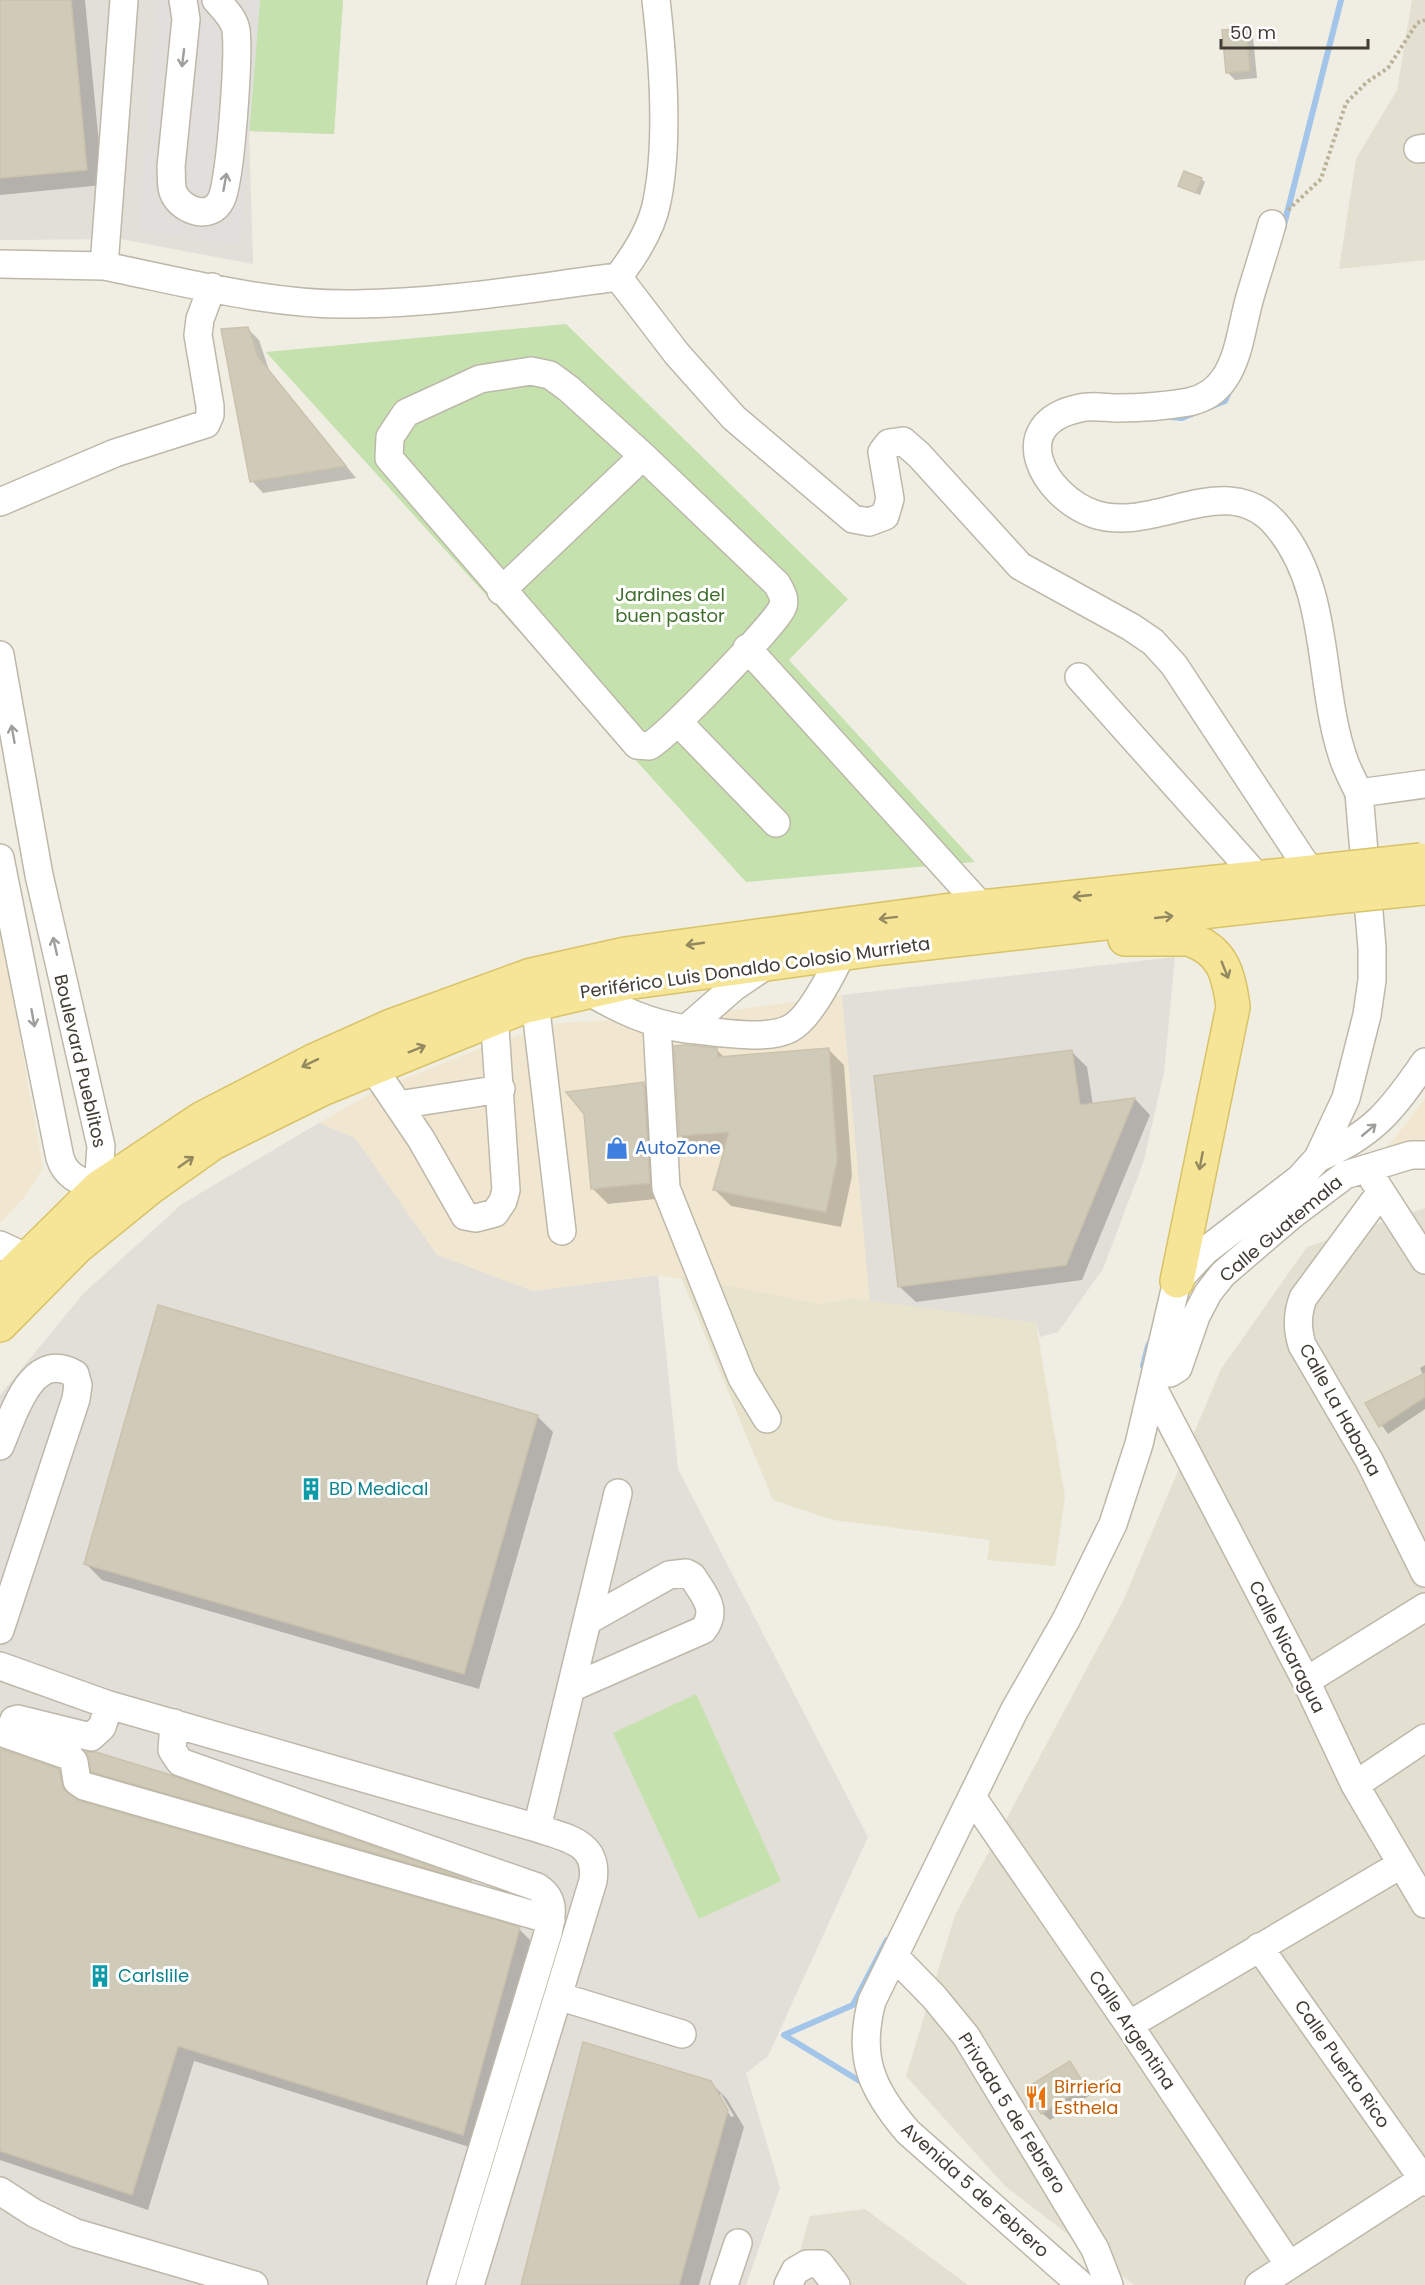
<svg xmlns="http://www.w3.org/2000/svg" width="1425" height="2285" font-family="Poppins,sans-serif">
<rect width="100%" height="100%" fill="#f0ede3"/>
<path fill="#e3e0d1" d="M1412 0H1425V260L1339 269 1356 159 1397 90Z
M1425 1208V2285H1134L1005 2186 906 2076 955 1915 1123 1601 1221 1369 1307 1247Z
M865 2209 968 2285H790L810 2216Z"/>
<path fill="#f1e6cf" d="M0 925 43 1168 23 1199 0 1223Z
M842 995 871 1301 851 1298 820 1304 658 1275 533 1291 436 1255 355 1138 319 1123 375 1091 483 1047 558 1023 684 1017Z
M1425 1098V1139L1377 1155 1394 1139Z"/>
<path fill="#e2ded8" d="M0 0H343L334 134 249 131 253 264 121 239 0 240Z
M1175 957 1164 1072 1144 1160 1103 1269 1058 1332 1040 1337 1036 1323 870 1303 842 995Z
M319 1123 355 1138 437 1255 533 1291 658 1275 678 1469 868 1837 768 2056 746 2073 780 2188 746 2285H0V1395L83 1294 182 1204Z"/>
<path fill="#e8e3cd" d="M681 1277 820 1304 851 1298 1036 1323 1065 1497 1055 1566 987 1560 990 1540 833 1520 773 1500Z"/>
<path fill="#c5e2ae" d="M260 0H343L334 134 249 131Z
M566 324 848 599 789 660 975 862 746 882 266 352Z
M696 1694 781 1881 699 1919 613 1733Z"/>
<path fill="#e1dfdb" d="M162 0H260L240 245 139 231 156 5Z"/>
<path fill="#0003" fill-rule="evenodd" d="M0 0H85L103 185 0 195Z
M1246 29 1253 37 1257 78 1235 80 1228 73Z
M1201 179 1205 182 1200 195 1180 185Z
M247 328 259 340 269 370 356 478 263 493 252 481Z
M717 1050 725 1058 829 1050 844 1065 852 1176 841 1227 731 1206 715 1190 726 1149 696 1151 680 1135Z
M1071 1051 1087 1067 1093 1105 1135 1099 1150 1115 1082 1280 916 1302 900 1287Z
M644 1084 660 1099 665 1198 608 1204 592 1188Z
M1425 1365V1409L1388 1434 1367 1404 1423 1375 1420 1368Z
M537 1416 553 1432 479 1689 102 1580 86 1564Z
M0 1728V1749L58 1771 75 1787 78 1802 519 1929 535 1945 479 2150 194 2061 148 2210 0 2160Z
M96 1753 471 1882 484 1895 109 1787 93 1771Z
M1069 2063 1092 2094 1050 2120 1042 2113Z
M711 2083 727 2099 744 2127 699 2285H523ZM717 2094H721L734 2116 731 2117Z"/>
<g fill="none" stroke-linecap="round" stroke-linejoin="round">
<path stroke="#a2c5e9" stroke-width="6" d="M1283 229 1341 0
M1210 407 1225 401 1230 390
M1170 417 1182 418 1192 414
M1143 1366 1148 1346 1152 1339
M863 2083 784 2035 853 2005 887 1940"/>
</g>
<path fill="#d0cab9" stroke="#cbc2ad" stroke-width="1.5" d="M0 0H71L87 170 0 178Z
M1246 28 1250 71 1226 73 1222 30Z
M1184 171 1202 178 1196 193 1178 186Z
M248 327 258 357 346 466 250 482 221 329Z
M686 1045 717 1048 718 1057 829 1048 837 1160 826 1212 713 1190 729 1132 679 1136 674 1046Z
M1072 1050 1080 1105 1135 1098 1066 1265 898 1287 874 1076Z
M644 1082 650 1183 591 1189 584 1114 566 1092Z
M158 1305 538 1415 464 1674 84 1564Z
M1425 1373V1397L1379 1427 1365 1403Z
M0 1749 59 1769 64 1790 80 1801 520 1927 463 2135 178 2046 132 2195 0 2151Z
M86 1752H96L174 1776 472 1881 91 1772Z
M583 2042 711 2081 728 2110 679 2285H521Z
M1070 2061 1085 2086 1041 2114 1026 2088Z"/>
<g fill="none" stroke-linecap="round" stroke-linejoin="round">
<g stroke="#bdb8a9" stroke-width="30">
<path id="minor" d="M183 0 186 19 171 167C172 175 170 187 174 194 182 211 211 221 221 200 231 181 239 54 236 30 234 18 224 9 216 0
M1418 149 1425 148
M1272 224C1265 249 1257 273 1250 297 1242 324 1240 356 1224 379 1216 391 1203 399 1189 402 1166 406 1142 408 1118 408 1106 408 1092 405 1080 408 1004 424 1043 496 1094 514 1156 535 1228 465 1278 527 1332 592 1317 687 1345 763 1349 773 1354 783 1359 793
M0 264 104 266 124 0
M104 266C184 282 273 306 355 304 443 303 531 288 618 277 635 255 652 229 657 201 669 142 663 60 656 0
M618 277 677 354 734 418 853 519 869 522 885 516 890 499 882 452 889 443 903 441 919 455 1020 566 1131 627 1153 642 1174 665 1321 888
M531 371 550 375 569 389 643 456 777 584C782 593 787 601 781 610 770 629 666 738 649 746L637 745 389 458 390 437 406 413 480 379Z
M0 502 115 453 206 424 210 415V406L198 335 200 319 212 287
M501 591 643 456
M747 648 982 907
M0 655 39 875 101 1146 98 1188C80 1181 66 1177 60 1158L0 858
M1079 677 1270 891
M678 722 776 823
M584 981 588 991C620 1010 648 1023 686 1029L734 987 768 964
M533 985 562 1231
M657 1025 666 1188 742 1378 767 1419
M686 1029C713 1031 767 1042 791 1028 812 1017 838 962 848 940
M363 1053 421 1139 465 1216 476 1218 495 1213 503 1201 506 1190 493 999
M398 1105 501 1089
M1318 1158C1373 1135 1392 1110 1425 1062
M1373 1179 1425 1260
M1381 1192 1303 1298C1297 1315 1297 1328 1302 1345L1369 1460 1425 1573
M0 1245 45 1266
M1156 1373H1170L1178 1368 1196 1316 1208 1293 1223 1274 1292 1215 1345 1175 1411 1155H1425
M1153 1388 1306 1681 1355 1785 1425 1904
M0 1446C13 1416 31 1348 75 1374L78 1385 76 1399 0 1630
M0 1666 109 1705 537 1828C566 1838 599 1842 593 1881L470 2285
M1306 1681 1425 1607
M571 1688 703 1630C719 1610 704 1595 692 1576L686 1573 669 1575 587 1621
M174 1723 172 1750 180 1762 537 1887C556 1899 552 1915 548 1933L441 2285
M0 1732 69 1756 74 1762 77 1781 84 1786 551 1920
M9 1735 14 1720 18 1719 91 1737 102 1727 109 1705
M1355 1785 1425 1738
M972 1797 1129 2025 1289 2265
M537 1828 618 1493
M1259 1947 1425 2182
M894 1956 934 1997 966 2036 1095 2249 1109 2285
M558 1996 682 2034
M1129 2025 1400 1865
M0 2191 34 2213 76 2233 254 2285
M724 2285 738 2243
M788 2285 795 2271 807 2264H820L836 2285
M1081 2285 908 2132C871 2089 857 2057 872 2001L1014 1711 1066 1620 1113 1524 1139 1444 1177 1281 1205 1251 1299 1179 1318 1158 1346 1098 1367 1015 1372 980V948L1359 793 1425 784
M1259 2285 1423 2179"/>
</g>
<g stroke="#d9c367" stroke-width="36">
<path id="major" d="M1125 939H1189C1223 950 1229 975 1233 1007L1177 1281
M0 1285 98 1188 201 1119 313 1061 391 1026 531 975 625 954 944 911 1349 868
M0 1325 77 1247 151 1187 213 1143 322 1089 523 1007 626 983 883 948 1354 895"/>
</g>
<path stroke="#bbb299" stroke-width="4" stroke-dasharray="3 3" stroke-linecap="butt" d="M1288 210 1321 179 1346 103 1367 82 1388 68 1417 23 1425 20"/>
<use href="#minor" stroke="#fff" stroke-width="27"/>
<use href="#major" stroke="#f6e596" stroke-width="33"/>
<g stroke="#d9c367" stroke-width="36" stroke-linecap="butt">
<path id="major-bridge" d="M1349 868 1421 860
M1354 895 1425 888"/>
</g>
<use href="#major-bridge" stroke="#f6e596" stroke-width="33"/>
</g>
<defs><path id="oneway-shaft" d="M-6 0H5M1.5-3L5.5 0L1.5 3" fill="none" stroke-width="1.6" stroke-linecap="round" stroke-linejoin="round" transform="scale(1.5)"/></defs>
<g stroke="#a09e9a">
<use href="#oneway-shaft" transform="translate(183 58) rotate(97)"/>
<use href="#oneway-shaft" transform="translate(225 182) rotate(-80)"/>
<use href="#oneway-shaft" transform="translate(13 734) rotate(-100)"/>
<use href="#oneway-shaft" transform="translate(55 946) rotate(-103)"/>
<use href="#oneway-shaft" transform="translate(33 1018) rotate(80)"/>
<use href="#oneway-shaft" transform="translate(1369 1130) rotate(-40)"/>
</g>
<g stroke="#928960">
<use href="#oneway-shaft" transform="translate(1082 896) rotate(174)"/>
<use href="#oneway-shaft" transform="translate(1164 917) rotate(-6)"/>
<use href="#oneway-shaft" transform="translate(888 918) rotate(173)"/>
<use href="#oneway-shaft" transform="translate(695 944) rotate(172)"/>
<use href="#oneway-shaft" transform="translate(1225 970) rotate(68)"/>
<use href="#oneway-shaft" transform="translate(417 1049) rotate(-22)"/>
<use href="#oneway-shaft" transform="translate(310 1063) rotate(154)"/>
<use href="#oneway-shaft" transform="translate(1201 1161) rotate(101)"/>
<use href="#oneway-shaft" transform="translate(186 1162) rotate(-35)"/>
</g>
<defs>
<g id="shop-bare" transform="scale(1.8)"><path d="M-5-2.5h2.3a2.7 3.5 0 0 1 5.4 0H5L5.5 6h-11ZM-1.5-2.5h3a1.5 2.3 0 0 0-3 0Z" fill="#3f7fe0" stroke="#fff" stroke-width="2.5" paint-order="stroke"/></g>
<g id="building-bare" transform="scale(1.8)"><path d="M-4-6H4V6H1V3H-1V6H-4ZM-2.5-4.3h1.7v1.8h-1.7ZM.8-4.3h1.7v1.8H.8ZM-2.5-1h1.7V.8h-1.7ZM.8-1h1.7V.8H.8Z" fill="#0f9aa8" stroke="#fff" stroke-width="2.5" paint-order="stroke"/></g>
<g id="restaurant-bare" transform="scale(1.8)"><path d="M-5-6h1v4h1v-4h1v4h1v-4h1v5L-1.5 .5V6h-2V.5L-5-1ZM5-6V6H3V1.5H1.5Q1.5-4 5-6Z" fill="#e8710a" stroke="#fff" stroke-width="2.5" paint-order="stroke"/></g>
</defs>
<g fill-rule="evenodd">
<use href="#shop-bare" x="617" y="1148"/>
<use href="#building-bare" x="311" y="1489"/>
<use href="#building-bare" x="100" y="1976"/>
<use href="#restaurant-bare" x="1036" y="2097"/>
</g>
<g text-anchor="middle" stroke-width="6" stroke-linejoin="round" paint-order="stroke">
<g font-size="18" fill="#3e6d2c" stroke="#fff">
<text x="670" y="601">Jardines del<tspan x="670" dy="21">buen pastor</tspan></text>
</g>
<g font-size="18" fill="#413d34" stroke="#fff">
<text transform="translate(755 968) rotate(-8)" y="6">Periférico Luis Donaldo Colosio Murrieta</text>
<text transform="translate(80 1061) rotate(77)" y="6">Boulevard Pueblitos</text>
<text transform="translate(1281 1229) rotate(-40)" y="6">Calle Guatemala</text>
<text transform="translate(1340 1410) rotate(61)" y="6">Calle La Habana</text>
<text transform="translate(1287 1647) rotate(63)" y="6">Calle Nicaragua</text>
<text transform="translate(1132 2030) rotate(56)" y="6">Calle Argentina</text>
<text transform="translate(1342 2064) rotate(55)" y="6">Calle Puerto Rico</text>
<text transform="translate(1012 2113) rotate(58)" y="6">Privada 5 de Febrero</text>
<text transform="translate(975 2190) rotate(42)" y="6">Avenida 5 de Febrero</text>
</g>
<g font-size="18" fill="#366cbe" stroke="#fff" text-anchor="start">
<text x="635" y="1154">AutoZone</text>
</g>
<g font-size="18" fill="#0d838f" stroke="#fff" text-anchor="start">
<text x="329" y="1495">BD Medical</text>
<text x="118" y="1982">Carlslile</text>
</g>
<g font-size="18" fill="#c56008" stroke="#fff" text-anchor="start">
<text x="1054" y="2093">Birriería<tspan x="1054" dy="21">Esthela</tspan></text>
</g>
</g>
<path d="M1221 39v9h147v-9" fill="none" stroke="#413d34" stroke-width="3"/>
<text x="1230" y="39" font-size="18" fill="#413d34" stroke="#ffffff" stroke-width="4.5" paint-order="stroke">50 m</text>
</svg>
